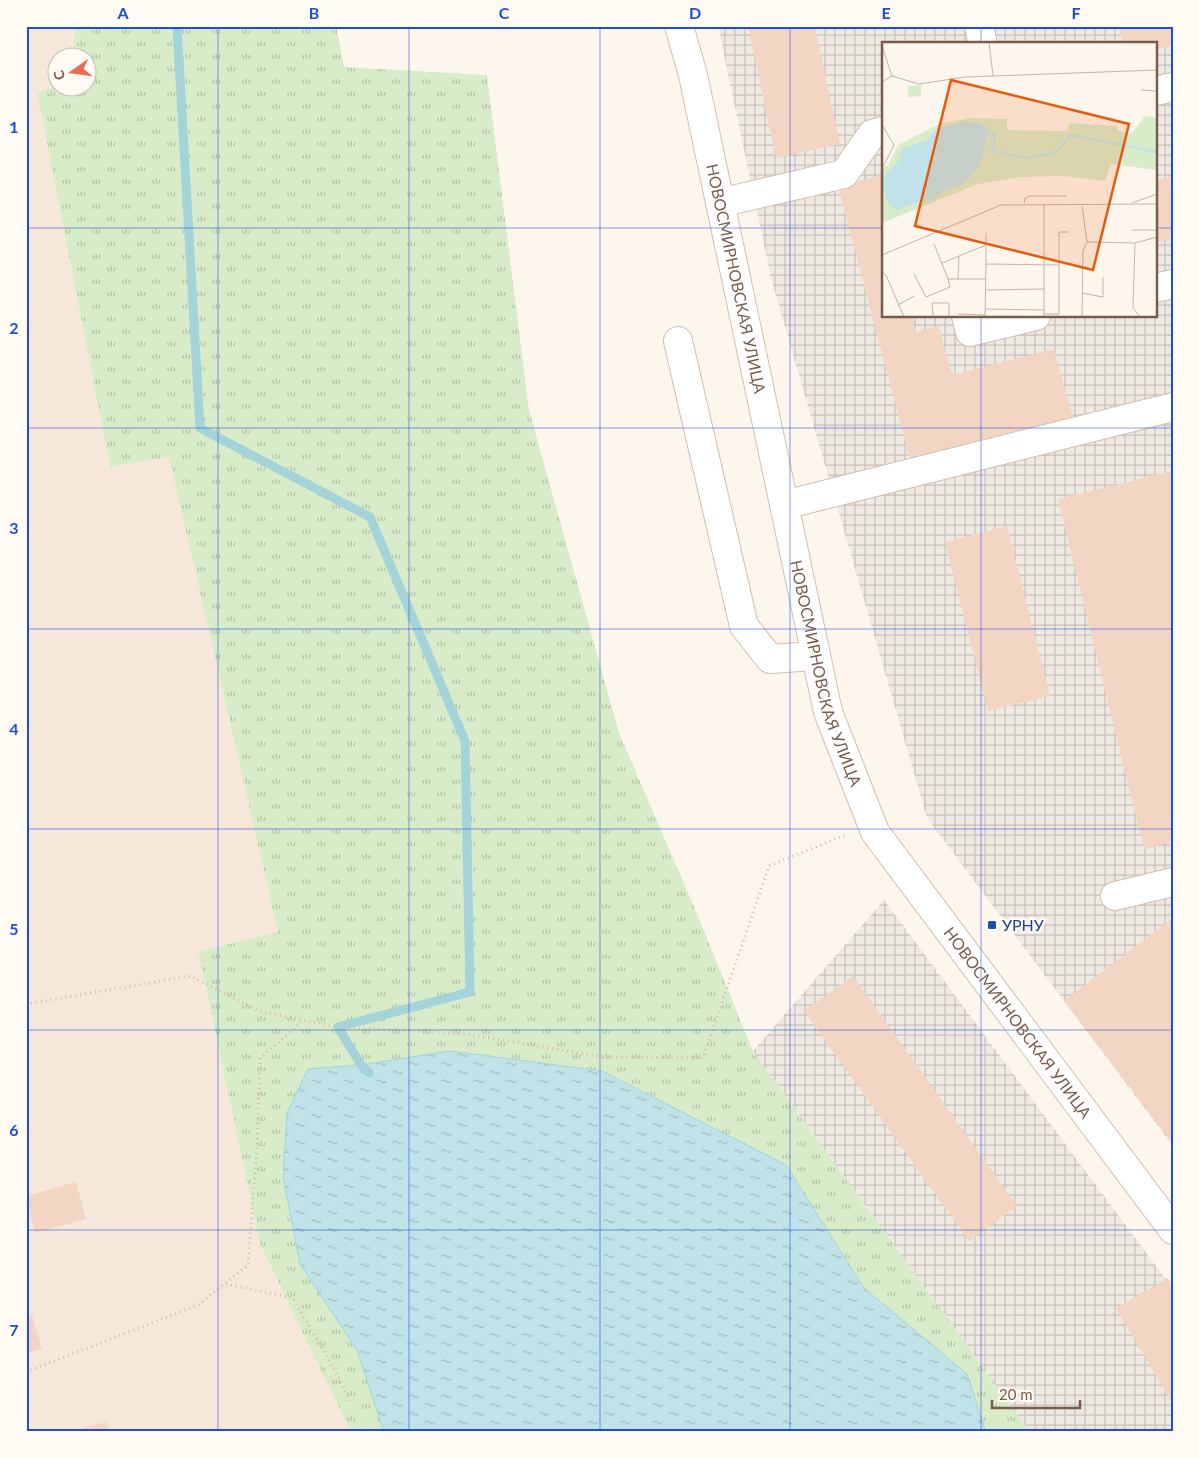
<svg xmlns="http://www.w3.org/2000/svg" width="1199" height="1458" font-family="Lato,sans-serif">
<defs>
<pattern id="industrial-grid" width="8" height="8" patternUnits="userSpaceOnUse" patternTransform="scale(1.25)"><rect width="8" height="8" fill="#efe9e4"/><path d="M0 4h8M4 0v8" fill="none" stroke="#c7c0bb"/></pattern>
<pattern id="grass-tufts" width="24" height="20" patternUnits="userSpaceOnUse" patternTransform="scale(1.25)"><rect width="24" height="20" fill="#d8ecc9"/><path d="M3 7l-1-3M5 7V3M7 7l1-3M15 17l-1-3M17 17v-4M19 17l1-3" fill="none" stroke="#b4c2a5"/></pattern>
<pattern id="water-ripples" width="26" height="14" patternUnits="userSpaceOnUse" patternTransform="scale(1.25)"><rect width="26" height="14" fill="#bfe3e8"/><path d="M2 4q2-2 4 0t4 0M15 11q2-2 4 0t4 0" fill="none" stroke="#a0bbbe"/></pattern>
</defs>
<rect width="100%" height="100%" fill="#fdf6ec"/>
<path fill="#f5e8da" d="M26 26H76L72 57 58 58 57 86 37 94 110 467 169 456 278 932 198 953 260 1244 351 1432H26Z"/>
<path fill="url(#industrial-grid)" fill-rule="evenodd" d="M718 26H1173V1146L927 818 771 278ZM883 44H1155V316H883Z
M884 900 1173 1289V1432H1030L753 1051Z"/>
<path fill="url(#grass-tufts)" d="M76 26H336L344 67 487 75 529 410 619 733 695 909 753 1051 1030 1432H351L260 1244 198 952 278 932 169 457 110 467 37 93 57 86 58 88H88V58L72 57Z"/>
<path fill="url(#water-ripples)" stroke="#a5d3da" d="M450 1051 602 1071 786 1165 864 1288 967 1374 986 1432H384L357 1350 300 1264 283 1177 287 1113 308 1069 361 1065Z"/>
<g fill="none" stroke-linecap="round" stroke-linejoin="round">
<path stroke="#a5d3da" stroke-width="9" d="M177 26 200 428 370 517 465 741 470 992 338 1027 361 1065 369 1073"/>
</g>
<path fill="#f3d5c3" d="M748 26H815L840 144 776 158Z
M1119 26H1173V46L1155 49V44H1123Z
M883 175V316H912L916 332 939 326 952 375 1054 349 1073 417 910 460 838 186Z
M1173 176V238L1155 243V181Z
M1173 471V842L1144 849 1058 499Z
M1007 526 1050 696 988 711 945 542Z
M1173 918V1144L1064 1001Z
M853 976 1017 1206 969 1241 804 1011Z
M76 1182 86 1219 35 1233 26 1200V1196Z
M1168 1278 1173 1286V1405L1116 1308Z
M32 1315 42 1349 26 1353V1316Z
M106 1422 109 1432H72V1431Z"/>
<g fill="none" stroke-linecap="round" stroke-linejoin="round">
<g stroke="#d1beb0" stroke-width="30">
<g id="minor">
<path id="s1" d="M679 26 693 75 828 712 875 832 1173 1230"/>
<path d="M979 26 983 44"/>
<path d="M1155 91 1173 87"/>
<path d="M720 203 844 174 872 134 883 131"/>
<path d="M1155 288 1173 284"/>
<path d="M966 316 970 332 1036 316"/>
<path d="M678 341 744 626 770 659 816 656"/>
<path d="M784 505 1173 407"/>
<path d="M1115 896 1173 882"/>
</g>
</g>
<path stroke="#d9b8a5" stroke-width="3" stroke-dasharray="1 4" stroke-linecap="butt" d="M26 1004 190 976 259 1011 338 1027 467 1034 602 1057 703 1058 769 866 840 837 847 836
M226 1284 293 1298 339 1378 351 1404
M26 1372 198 1305 248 1265 257 1144 260 1058 304 1020"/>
<use href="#minor" stroke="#fff" stroke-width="28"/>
</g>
<path fill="none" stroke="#1d4ed8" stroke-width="1" stroke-opacity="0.55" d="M218 26V1432M409 26V1432M600 26V1432M790 26V1432M981 26V44M26 228H883M1155 228H1173M981 316V1432M26 428H1173M26 629H1173M26 829H1173M26 1030H1173M26 1230H1173"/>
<rect fill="#1a4fb4" stroke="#fffaf3" stroke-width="2" x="987" y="920" width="10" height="10" rx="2.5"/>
<g text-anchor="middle" stroke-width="5" stroke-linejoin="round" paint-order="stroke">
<g font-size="16" fill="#7a5c4d" stroke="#fffaf3">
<text dy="6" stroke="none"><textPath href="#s1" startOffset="259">НОВОСМИРНОВСКАЯ УЛИЦА</textPath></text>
<text dy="6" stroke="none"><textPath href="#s1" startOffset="664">НОВОСМИРНОВСКАЯ УЛИЦА</textPath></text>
<text dy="6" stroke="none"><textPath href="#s1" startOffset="1069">НОВОСМИРНОВСКАЯ УЛИЦА</textPath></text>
</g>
<g font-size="16" fill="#164399" stroke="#fffaf3" text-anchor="start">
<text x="1002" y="931">УРНУ</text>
</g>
</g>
<g transform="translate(882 42)">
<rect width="275" height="275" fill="#fdf6ec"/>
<path d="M39 43V54L26 55V44ZM263 74 275 76V128L229 122 223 139 181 134 139 135 96 142 0 181V127L6 123 16 103 57 82 88 76 125 77V88L186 89 187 81 235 84V88L244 91H250Z" fill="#d8ecc9"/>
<path d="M84 80 95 81 107 87 98 123 81 142 64 148 50 158 38 159 16 168 7 162 0 143 3 134 18 117 20 106 44 99 56 86Z" fill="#bfe3e8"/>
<path fill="none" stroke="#bfe3e8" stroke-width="2.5" d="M106 94 112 92V109L143 116 173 111 189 93 275 110"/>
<path fill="none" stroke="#c5b3a7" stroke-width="1" d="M107 0 111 34M0 4 10 34M0 40 10 34 37 42 83 35 275 28M259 48 275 49M0 83 12 103 0 127M142 161 143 156 148 154H185M250 161 275 152M162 162V275M200 164 205 200M250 188H275M253 201 251 266 258 275M52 202 66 237H104M0 213 119 163 275 162M60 221 104 203M104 222V191M0 230 4 233 22 275M32 232 44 255 68 245 66 237M76 237 77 214M103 248 162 247M200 251 221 255V235M16 263 32 254M103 267 162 268M76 272 103 273M162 272H177V223M51 275 50 261H67V275M103 275 104 222 177 223V190H187M200 275 201 209 205 200 253 201 275 195"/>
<path fill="#e8590c" fill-opacity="0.15" stroke="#e8590c" stroke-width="2.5" d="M69 38 247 82 211 228 33 184Z"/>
<rect width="275" height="275" fill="none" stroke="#7a5c4d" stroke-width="2.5"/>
</g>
<rect width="1199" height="1458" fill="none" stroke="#fffaf3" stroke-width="55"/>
<g transform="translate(72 72) rotate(256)"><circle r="24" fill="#fffaf3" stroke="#cabbb1"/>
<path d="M0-4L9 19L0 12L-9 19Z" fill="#e76f51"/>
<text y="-8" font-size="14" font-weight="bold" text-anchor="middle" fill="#7a5c4d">С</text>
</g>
<path d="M992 1400v8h88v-8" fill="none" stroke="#7a5c4d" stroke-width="2.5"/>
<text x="999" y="1400" font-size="15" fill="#7a5c4d" stroke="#fffaf3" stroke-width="4" paint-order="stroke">20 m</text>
<rect x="28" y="28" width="1144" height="1402" fill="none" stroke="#1d4ed8" stroke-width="2"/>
<g font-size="16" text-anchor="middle" font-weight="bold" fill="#1d4ed8">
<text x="123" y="19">A</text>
<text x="314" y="19">B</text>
<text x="504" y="19">C</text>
<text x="695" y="19">D</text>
<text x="886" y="19">E</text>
<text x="1076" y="19">F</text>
<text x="14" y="133">1</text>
<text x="14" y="334">2</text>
<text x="14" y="534">3</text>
<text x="14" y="735">4</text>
<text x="14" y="935">5</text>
<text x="14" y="1136">6</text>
<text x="14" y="1336">7</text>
</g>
</svg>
